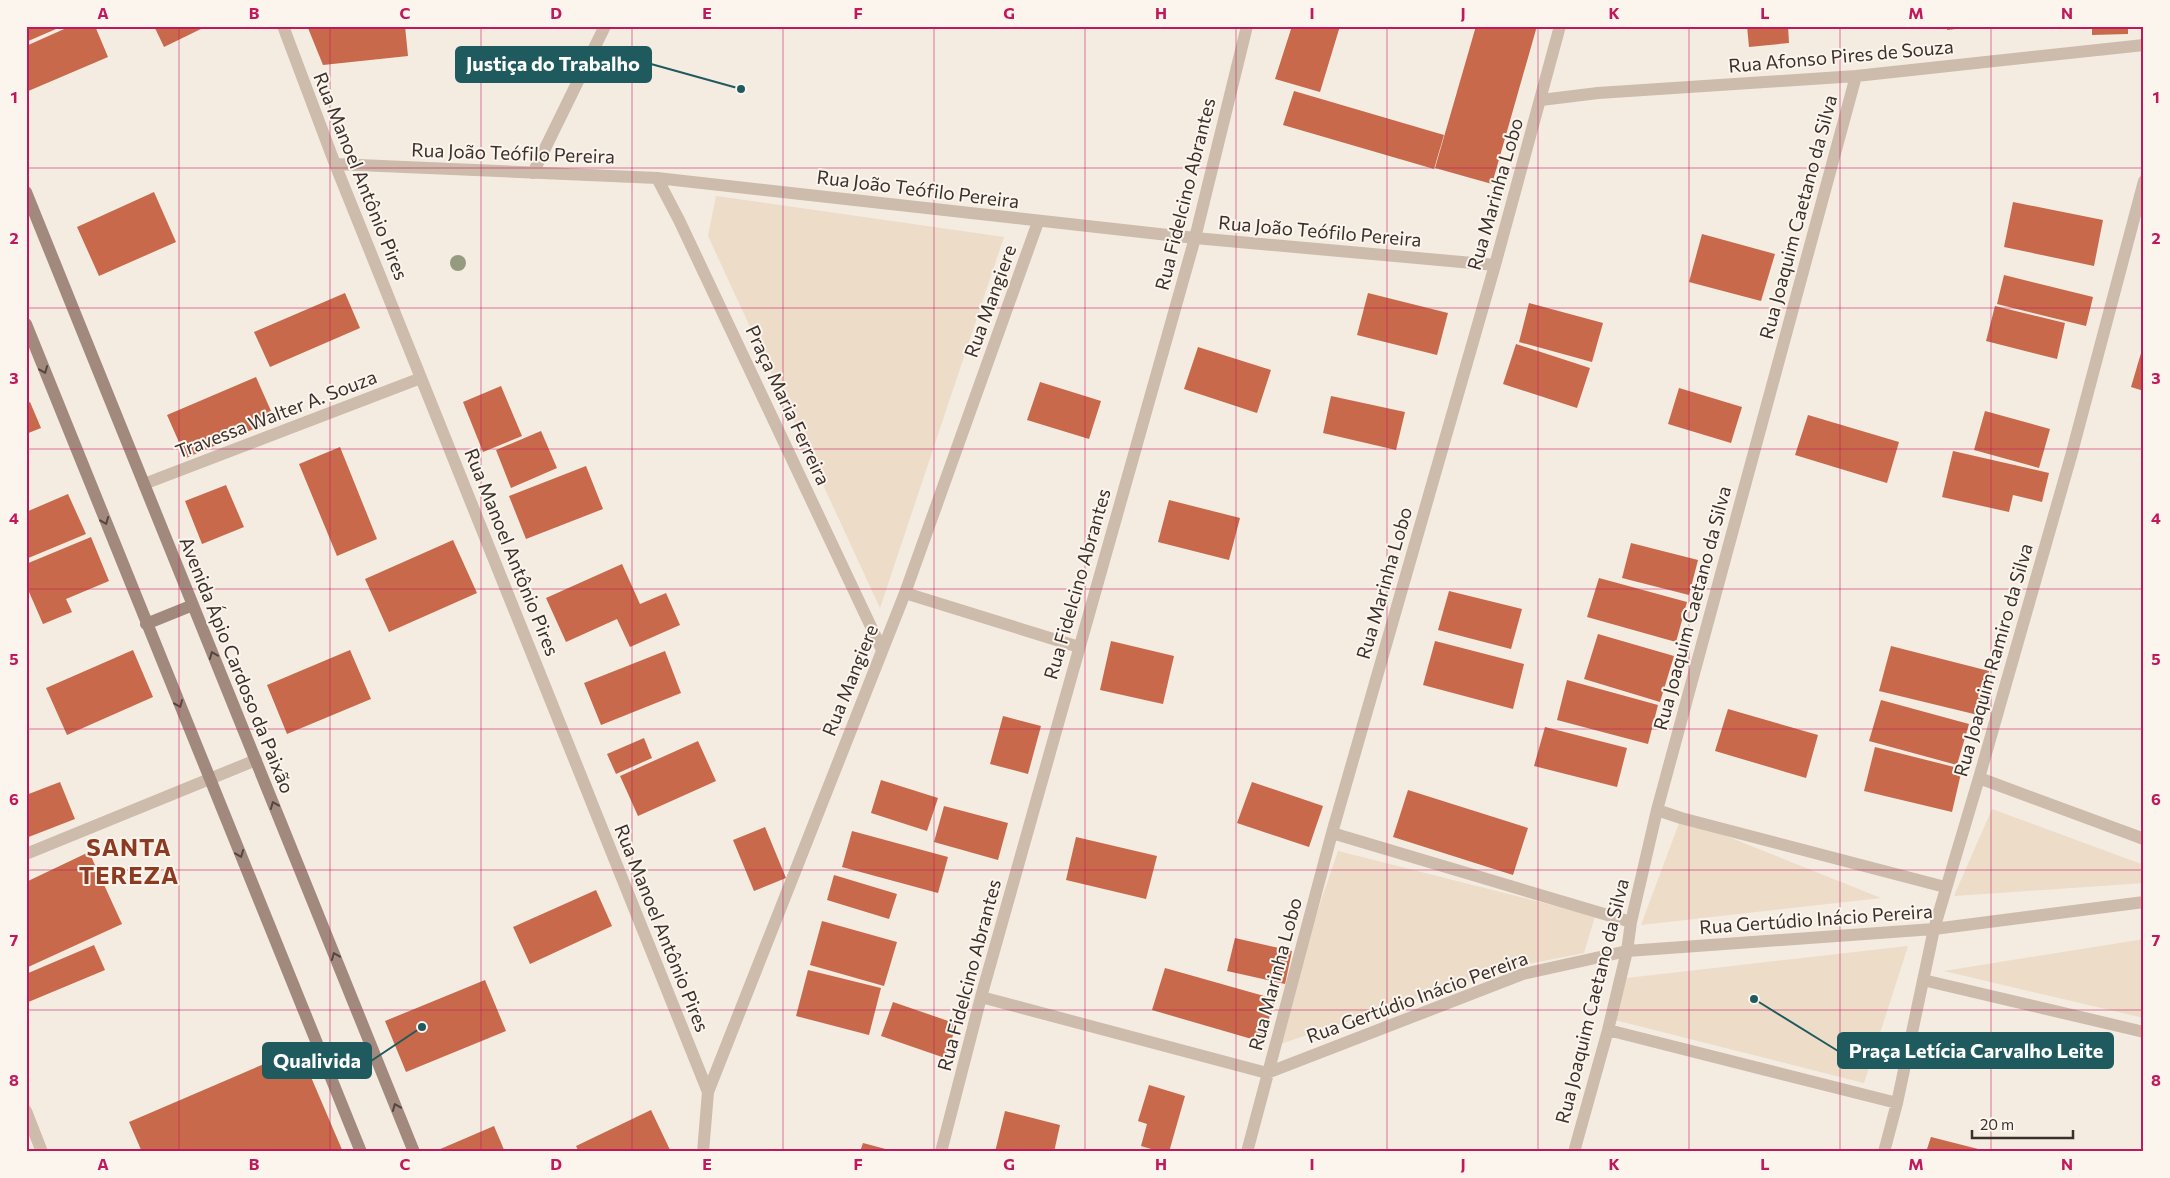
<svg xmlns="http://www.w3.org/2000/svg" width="2170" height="1178" font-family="Commissioner,sans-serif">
<rect width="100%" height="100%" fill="#f4ebe1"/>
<path fill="#ecdcc8" d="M716 196 1004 237 880 608 708 236Z
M1992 809 2144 865V883L1954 896Z
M1681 818 1881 898 1641 925Z
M1338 851 1595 916 1584 953 1512 967 1271 1047Z
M2144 939V1018L1944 971Z
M1908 946 1864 1083 1615 1020 1618 979Z"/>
<path fill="#c8694b" d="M26 26H63L26 42Z
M71 26H95L108 57 26 92V46Z
M154 26H207L164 47Z
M323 26H405L408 56 323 65 308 28Z
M1292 26H1340L1320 92 1275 79Z
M1476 26H1537L1492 184 1435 168Z
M1747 26H1788L1789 43 1749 47Z
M1947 26H1972V27L1947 30Z
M2092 26H2128V34L2092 35Z
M1294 91 1444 135 1434 169 1283 125Z
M154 192 176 242 99 276 77 227Z
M2013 202 2103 220 2094 266 2004 247Z
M1702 234 1775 254 1761 301 1689 282Z
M2004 275 2093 297 2086 326 1997 304Z
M345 293 360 328 270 367 254 332Z
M1368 293 1448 313 1437 355 1357 335Z
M1529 303 1603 323 1592 362 1519 342Z
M1995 306 2065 323 2057 359 1986 341Z
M2144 343V391L2131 387Z
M1516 344 1590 368 1577 408 1503 384Z
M1198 347 1271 370 1257 413 1184 389Z
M256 377 275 420 186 458 167 415Z
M1040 382 1101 401 1089 439 1027 420Z
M501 386 522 436 483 452 463 402Z
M1679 388 1742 407 1731 443 1668 424Z
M1331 396 1405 412 1396 450 1323 433Z
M30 402 41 428 26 434V404Z
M1985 411 2050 429 2039 468 1974 450Z
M1808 415 1899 442 1887 483 1795 455Z
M541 431 557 468 511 488 496 450Z
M340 447 377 539 337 556 299 464Z
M1953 451 2049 473 2042 502 2013 495 2009 512 1942 497Z
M586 466 603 509 526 539 509 496Z
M226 485 244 527 202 544 185 501Z
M68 494 86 534 26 559V512Z
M1169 500 1240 518 1229 560 1158 542Z
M91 537 109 581 66 599 72 612 43 624 26 585V564Z
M453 540 477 593 389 632 365 579Z
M1631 543 1698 560 1689 595 1622 578Z
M622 564 640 604 666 593 680 625 630 647 617 619 566 642 546 598Z
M1599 578 1687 602 1676 642 1587 617Z
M1449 591 1522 609 1511 649 1438 630Z
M1598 634 1674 656 1660 702 1584 679Z
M1111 641 1174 656 1163 704 1100 690Z
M1435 641 1524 664 1513 709 1423 685Z
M1891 646 1989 671 1978 715 1879 691Z
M133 650 153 697 67 735 46 688Z
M350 650 371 699 287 734 267 685Z
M665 651 681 693 601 725 584 683Z
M1567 680 1658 705 1648 744 1557 720Z
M1881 700 1969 724 1957 765 1869 741Z
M1728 709 1818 735 1806 778 1715 751Z
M1003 716 1041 726 1028 774 990 764Z
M1545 727 1627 748 1617 787 1534 766Z
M644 738 652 758 616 774 607 754Z
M698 741 716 781 638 816 620 776Z
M1875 747 1962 769 1952 812 1864 791Z
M881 780 938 798 927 831 871 813Z
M60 782 75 819 26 838V795Z
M1252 782 1323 806 1309 847 1237 823Z
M1408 790 1528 828 1513 875 1393 837Z
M944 806 1008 823 998 860 934 842Z
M765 827 786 878 754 891 733 840Z
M852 831 948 857 938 893 842 867Z
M1076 837 1157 856 1146 899 1066 880Z
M89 852 122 924 26 968V882Z
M834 875 897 894 889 919 827 900Z
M596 890 612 926 530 964 513 927Z
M822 921 897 942 884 986 810 965Z
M1235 938 1292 951 1285 984 1227 971Z
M94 945 105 970 26 1003V974Z
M1165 968 1275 999 1262 1042 1152 1010Z
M808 970 881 988 869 1035 796 1016Z
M485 980 506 1031 406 1072 385 1021Z
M893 1002 957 1024 945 1058 881 1036Z
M299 1049 343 1152H142L129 1122Z
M1149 1085 1185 1096 1169 1152H1161L1141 1146 1147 1124 1138 1121Z
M651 1110 671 1152H579L576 1146Z
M1005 1111 1060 1125 1054 1152H995Z
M494 1126 505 1152H438V1150Z
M1931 1137 1986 1151V1152H1926Z
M863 1143 893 1151V1152H860Z"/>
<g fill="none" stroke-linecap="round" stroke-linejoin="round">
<path stroke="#cdbbac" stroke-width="12" d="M283 26 335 164 708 1092
M1541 100 1598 93 1856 76 2144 45
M335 164 657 178 1195 238 1495 265
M533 173 605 26
M657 178 679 220 882 650
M144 484 421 378
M905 593 1079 647
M1979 778 2144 839
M1657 810 1681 818 1945 887
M1332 833 1631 922
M26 854 256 760
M1923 980 2144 1032
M981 997 1267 1073 1523 974 1627 951 1934 929 2144 902
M1608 1030 1897 1103
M26 1111 42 1152
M703 1152 708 1092 905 593 1038 222
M941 1152 981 997 1195 238 1247 26
M1247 1152 1332 833 1495 265 1560 26
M1574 1152 1608 1030 1627 951 1631 922 1657 810 1856 76
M1884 1152 1897 1103 1934 929 1979 778 2071 456 2144 181"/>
<path stroke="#a18a7d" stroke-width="12" d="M26 192 414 1152
M26 324 361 1152
M146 624 193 605"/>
</g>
<circle fill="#969b7f" cx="458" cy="263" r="8"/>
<defs><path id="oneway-chevron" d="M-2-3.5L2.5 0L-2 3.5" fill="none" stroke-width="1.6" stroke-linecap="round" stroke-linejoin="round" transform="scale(1.25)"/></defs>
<g stroke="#544640">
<use href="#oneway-chevron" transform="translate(44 370) rotate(68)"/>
<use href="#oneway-chevron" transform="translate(105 521) rotate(68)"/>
<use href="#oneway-chevron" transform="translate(213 655) rotate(-112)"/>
<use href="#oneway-chevron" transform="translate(179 704) rotate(68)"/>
<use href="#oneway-chevron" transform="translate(274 805) rotate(-112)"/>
<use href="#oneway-chevron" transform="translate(240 854) rotate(68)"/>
<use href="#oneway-chevron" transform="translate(335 956) rotate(-112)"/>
<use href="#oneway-chevron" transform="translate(396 1107) rotate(-112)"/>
</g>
<path fill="none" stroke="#c2185b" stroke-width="1" stroke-opacity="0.55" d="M179 26V1152M330 26V1152M481 26V1152M632 26V1152M783 26V1152M934 26V1152M1085 26V1152M1236 26V1152M1387 26V1152M1538 26V1152M1689 26V1152M1840 26V1152M1991 26V1152M26 168H2144M26 308H2144M26 449H2144M26 589H2144M26 729H2144M26 870H2144M26 1010H2144"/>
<g text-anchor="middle" stroke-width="4" stroke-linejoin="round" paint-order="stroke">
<g font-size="19" fill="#3b302b" stroke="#fbf5ee">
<text transform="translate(1841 56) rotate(-5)" y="7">Rua Afonso Pires de Souza</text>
<text transform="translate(513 153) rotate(2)" y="7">Rua João Teófilo Pereira</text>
<text transform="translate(361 176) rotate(68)" y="7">Rua Manoel Antônio Pires</text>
<text transform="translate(918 189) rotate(7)" y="7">Rua João Teófilo Pereira</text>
<text transform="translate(1185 194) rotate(-76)" y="7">Rua Fidelcino Abrantes</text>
<text transform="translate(1495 194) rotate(-74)" y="7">Rua Marinha Lobo</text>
<text transform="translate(1798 217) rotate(-75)" y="7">Rua Joaquim Caetano da Silva</text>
<text transform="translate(1320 231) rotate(5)" y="7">Rua João Teófilo Pereira</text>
<text transform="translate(990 301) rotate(-70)" y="7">Rua Mangiere</text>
<text transform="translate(788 405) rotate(65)" y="7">Praça Maria Ferreira</text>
<text transform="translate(276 414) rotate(-21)" y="7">Travessa Walter A. Souza</text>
<text transform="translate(512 552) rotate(68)" y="7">Rua Manoel Antônio Pires</text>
<text transform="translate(1384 583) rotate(-74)" y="7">Rua Marinha Lobo</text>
<text transform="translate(1077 584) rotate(-74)" y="7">Rua Fidelcino Abrantes</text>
<text transform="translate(1692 608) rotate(-75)" y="7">Rua Joaquim Caetano da Silva</text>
<text transform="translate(1993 660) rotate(-74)" y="7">Rua Joaquim Ramiro da Silva</text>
<text transform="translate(237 665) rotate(68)" y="7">Avenida Ápio Cardoso da Paixão</text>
<text transform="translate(850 680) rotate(-68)" y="7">Rua Mangiere</text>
<text transform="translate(1816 919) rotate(-4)" y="7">Rua Gertúdio Inácio Pereira</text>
<text transform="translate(662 928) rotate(68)" y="7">Rua Manoel Antônio Pires</text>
<text transform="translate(1275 974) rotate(-75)" y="7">Rua Marinha Lobo</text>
<text transform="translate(969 975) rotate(-75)" y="7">Rua Fidelcino Abrantes</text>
<text transform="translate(1417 997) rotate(-20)" y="7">Rua Gertúdio Inácio Pereira</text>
<text transform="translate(1592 1001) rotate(-76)" y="7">Rua Joaquim Caetano da Silva</text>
</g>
<g font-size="24" font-weight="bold" letter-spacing="1" fill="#8c3b22" stroke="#fbf5ee">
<text x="129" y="856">SANTA<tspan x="129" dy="28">TEREZA</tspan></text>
</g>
</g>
<path fill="none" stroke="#1f5a5e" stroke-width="2" d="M741 89L651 64M1754 999L1838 1051M422 1027L371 1061"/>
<g fill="#1f5a5e" stroke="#fbf5ee" stroke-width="2">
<circle cx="741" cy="89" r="5"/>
<circle cx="1754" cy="999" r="5"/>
<circle cx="422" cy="1027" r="5"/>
</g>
<g fill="#1f5a5e" stroke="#1f5a5e" stroke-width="2">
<rect x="456" y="47" width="195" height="35" rx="5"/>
<rect x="1838" y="1033" width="275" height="35" rx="5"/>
<rect x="263" y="1043" width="108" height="35" rx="5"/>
</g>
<g font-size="20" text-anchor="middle" font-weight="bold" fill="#fff">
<text x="553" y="71">Justiça do Trabalho</text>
<text x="1976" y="1058">Praça Letícia Carvalho Leite</text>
<text x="317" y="1068">Qualivida</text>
</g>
<rect width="2170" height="1178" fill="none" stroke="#fbf5ee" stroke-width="55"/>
<path d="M1972 1130v8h101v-8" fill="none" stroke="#3b302b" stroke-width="2.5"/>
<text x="1980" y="1130" font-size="15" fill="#3b302b" stroke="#fbf5ee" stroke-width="4" paint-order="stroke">20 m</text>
<rect x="28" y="28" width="2114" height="1122" fill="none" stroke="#c2185b" stroke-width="2"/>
<g font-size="16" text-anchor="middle" font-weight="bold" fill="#c2185b">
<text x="103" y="19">A</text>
<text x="254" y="19">B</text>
<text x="405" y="19">C</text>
<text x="556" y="19">D</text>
<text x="707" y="19">E</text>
<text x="858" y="19">F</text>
<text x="1009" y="19">G</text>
<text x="1161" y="19">H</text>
<text x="1312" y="19">I</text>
<text x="1463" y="19">J</text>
<text x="1614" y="19">K</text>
<text x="1765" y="19">L</text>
<text x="1916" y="19">M</text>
<text x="2067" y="19">N</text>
<text x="14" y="103">1</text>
<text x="2156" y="103">1</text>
<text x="14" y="244">2</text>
<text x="2156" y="244">2</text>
<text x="14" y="384">3</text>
<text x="2156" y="384">3</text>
<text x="14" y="524">4</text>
<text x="2156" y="524">4</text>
<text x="14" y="665">5</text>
<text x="2156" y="665">5</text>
<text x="14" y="805">6</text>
<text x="2156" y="805">6</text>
<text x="14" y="946">7</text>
<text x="2156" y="946">7</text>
<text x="14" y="1086">8</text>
<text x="2156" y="1086">8</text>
<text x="103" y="1170">A</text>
<text x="254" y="1170">B</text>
<text x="405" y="1170">C</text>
<text x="556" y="1170">D</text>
<text x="707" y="1170">E</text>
<text x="858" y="1170">F</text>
<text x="1009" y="1170">G</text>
<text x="1161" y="1170">H</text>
<text x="1312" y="1170">I</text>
<text x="1463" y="1170">J</text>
<text x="1614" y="1170">K</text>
<text x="1765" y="1170">L</text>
<text x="1916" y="1170">M</text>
<text x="2067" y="1170">N</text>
</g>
</svg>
